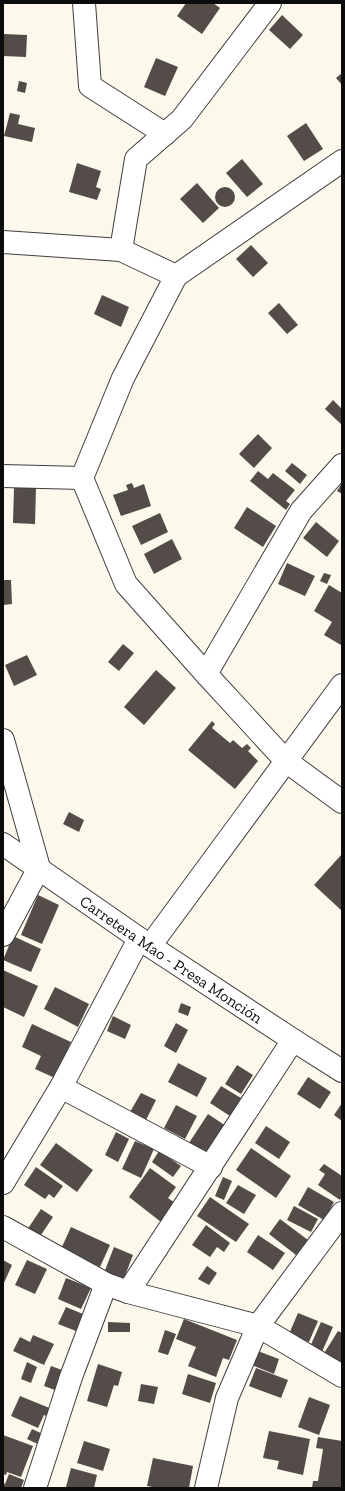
<svg xmlns="http://www.w3.org/2000/svg" width="345" height="1491" font-family="'Zilla Slab',serif">
<rect width="100%" height="100%" fill="#fdf8ec"/>
<path fill="#534c49" d="M186 3H213L220 8 202 34 177 16Z
M282 15 303 35 290 49 269 30Z
M4 34 27 35 26 57 3 56Z
M156 58 178 67 165 96 144 87Z
M342 73V85L336 78Z
M19 81 27 83 25 93 17 91Z
M10 113 20 115 18 124 35 128 32 142 4 136Z
M306 123 323 149 304 161 287 136Z
M242 159 263 184 247 197 226 173Z
M77 163 101 171 96 187 101 189 97 200 69 192Z
M197 183 219 208 203 223 180 199Z
M215 197a10 10 0 1 1 20 0a10 10 0 1 1-20 0Z
M251 245 268 263 253 277 236 259Z
M102 295 129 307 121 327 94 314Z
M279 303 298 325 287 334 268 313Z
M333 400 342 409V425L325 409Z
M258 434 272 448 254 468 239 454Z
M292 463 307 475 300 484 285 471Z
M258 471 268 479 273 473 295 490 286 501 290 504 286 510 250 481Z
M132 483 134 488 144 484 151 506 121 516 113 495 128 490 126 485Z
M342 483V494L337 491Z
M14 487 36 488 35 524 13 523Z
M247 507 276 526 263 547 234 528Z
M160 513 168 532 141 545 132 526Z
M316 522 339 541 327 557 303 538Z
M172 539 182 559 154 574 144 554Z
M287 563 315 576 305 596 278 584Z
M324 573 331 575 327 584 320 581Z
M3 580H11L12 604 3 605Z
M329 585 342 593V643L341 645 324 635 332 622 314 611Z
M123 644 134 653 119 671 108 662Z
M27 655 37 675 14 686 5 665Z
M156 670 176 688 144 725 124 707Z
M212 721 215 724 212 728 230 743 233 740 242 748 247 744 251 748 248 751 258 761 235 789 188 750Z
M69 812 84 820 79 832 63 824Z
M342 854V911L314 885Z
M38 895 59 905 42 944 21 935Z
M13 936 41 949 31 972 3 960Z
M3 970 38 986 24 1017 3 1007Z
M55 987 89 1004 78 1027 44 1009Z
M181 1003 191 1007 188 1016 178 1012Z
M113 1016 131 1025 125 1039 107 1031Z
M176 1023 188 1030 176 1053 164 1046Z
M32 1024 71 1042 55 1078 35 1069 41 1056 22 1047Z
M178 1063 207 1078 197 1097 168 1082Z
M237 1065 253 1075 241 1094 225 1084Z
M308 1077 331 1092 320 1109 297 1094Z
M221 1086 241 1098 230 1116 210 1103Z
M141 1093 156 1100 146 1120 130 1112Z
M342 1103V1121L334 1115Z
M176 1105 197 1116 185 1139 164 1128Z
M208 1114 226 1126 206 1157 187 1146Z
M266 1126 290 1142 279 1159 255 1143Z
M116 1132 129 1139 118 1162 105 1155Z
M135 1141 154 1149 141 1178 122 1169Z
M56 1143 93 1170 77 1192 40 1165Z
M251 1148 291 1176 276 1198 236 1170Z
M159 1151 181 1166 173 1177 152 1162Z
M324 1164 342 1176V1196L340 1200 318 1185 325 1174 319 1170Z
M36 1167 63 1186 54 1198 49 1194 45 1199 24 1185Z
M150 1168 176 1187 168 1198 175 1203 161 1222 129 1197Z
M223 1177 232 1181 224 1200 215 1196Z
M238 1185 256 1195 244 1214 226 1203Z
M308 1187 334 1202 324 1220 298 1205Z
M210 1197 249 1224 236 1242 197 1216Z
M294 1206 318 1219 311 1232 287 1220Z
M41 1209 53 1217 39 1238 27 1230Z
M280 1219 308 1240 296 1255 269 1234Z
M206 1225 230 1243 224 1252 217 1247 210 1257 192 1245Z
M71 1227 110 1245 100 1267 61 1249Z
M258 1235 285 1253 273 1270 247 1252Z
M114 1247 133 1255 123 1281 104 1273Z
M3 1260 12 1265 3 1285Z
M27 1260 47 1269 35 1294 15 1285Z
M207 1266 217 1273 209 1285 198 1279Z
M66 1278 91 1288 81 1309 58 1299Z
M66 1307 83 1314 76 1331 58 1324Z
M298 1313 318 1321 309 1342 289 1334Z
M184 1319 237 1340 229 1360 223 1358 216 1377 188 1366 196 1347 176 1339Z
M108 1322 130 1323V1332H108Z
M321 1322 333 1327 321 1354 309 1349Z
M165 1330 176 1334 168 1355 158 1352Z
M338 1331 342 1333V1367L323 1355Z
M33 1335 54 1344 44 1365 13 1351 20 1337 30 1342Z
M255 1350 279 1359 274 1374 249 1364Z
M27 1362 37 1367 31 1383 21 1379Z
M98 1364 122 1372 118 1386 114 1385 107 1407 87 1401Z
M51 1366 62 1370 55 1390 44 1386Z
M256 1368 288 1380 281 1398 249 1386Z
M188 1374 216 1383 210 1403 182 1394Z
M141 1384 158 1387 154 1404 138 1401Z
M20 1396 52 1409 49 1417 44 1415 38 1428 11 1416Z
M309 1397 330 1405 319 1435 298 1427Z
M32 1429 45 1435 40 1445 27 1439Z
M269 1431 310 1439 303 1475 277 1469 279 1461 263 1458Z
M3 1435 33 1446 21 1477 7 1472 6 1475 3 1474Z
M318 1437 342 1441V1488H312L313 1481H318L323 1449 316 1448Z
M84 1441 110 1449 103 1471 77 1463Z
M153 1458 193 1466 189 1488H158L147 1486Z
M71 1468 97 1475 94 1488 66 1487Z
M9 1474 24 1480 21 1488H3V1483L5 1484Z"/>
<g fill="none" stroke-linecap="round" stroke-linejoin="round">
<g stroke="#3f3f3f" stroke-width="24">
<g id="minor">
<path d="M84 3 90 86 165 134"/>
<path d="M342 161 176 276 123 378 82 478 126 584 206 674 286 761 342 802"/>
<path d="M3 242 121 250 176 276"/>
<path d="M121 250 136 159 182 119 270 3"/>
<path d="M3 476 82 478"/>
<path d="M206 674 301 511 342 465"/>
<path d="M3 740 39 868 3 935"/>
<path id="s1" d="M3 844 150 946 293 1040 342 1071"/>
<path d="M150 946 342 685"/>
<path d="M61 1087 211 1167"/>
<path d="M3 1183 61 1087 139 939"/>
<path d="M3 1227 106 1284 128 1292 258 1326 342 1376"/>
<path d="M128 1292 293 1040"/>
<path d="M35 1488 71 1377 106 1284"/>
<path d="M206 1488 227 1398 258 1326 342 1213"/>
</g>
</g>
<use href="#minor" stroke="#fff" stroke-width="22"/>
</g>
<g text-anchor="middle" stroke-width="4" stroke-linejoin="round" paint-order="stroke">
<g font-size="16" fill="#0c0c0c" stroke="#fff">
<text dy="6" stroke="none"><textPath href="#s1" startOffset="204">Carretera Mao - Presa Monción</textPath></text>
</g>
</g>
<rect width="345" height="1491" fill="none" stroke="#0c0c0c" stroke-width="8"/>
</svg>
